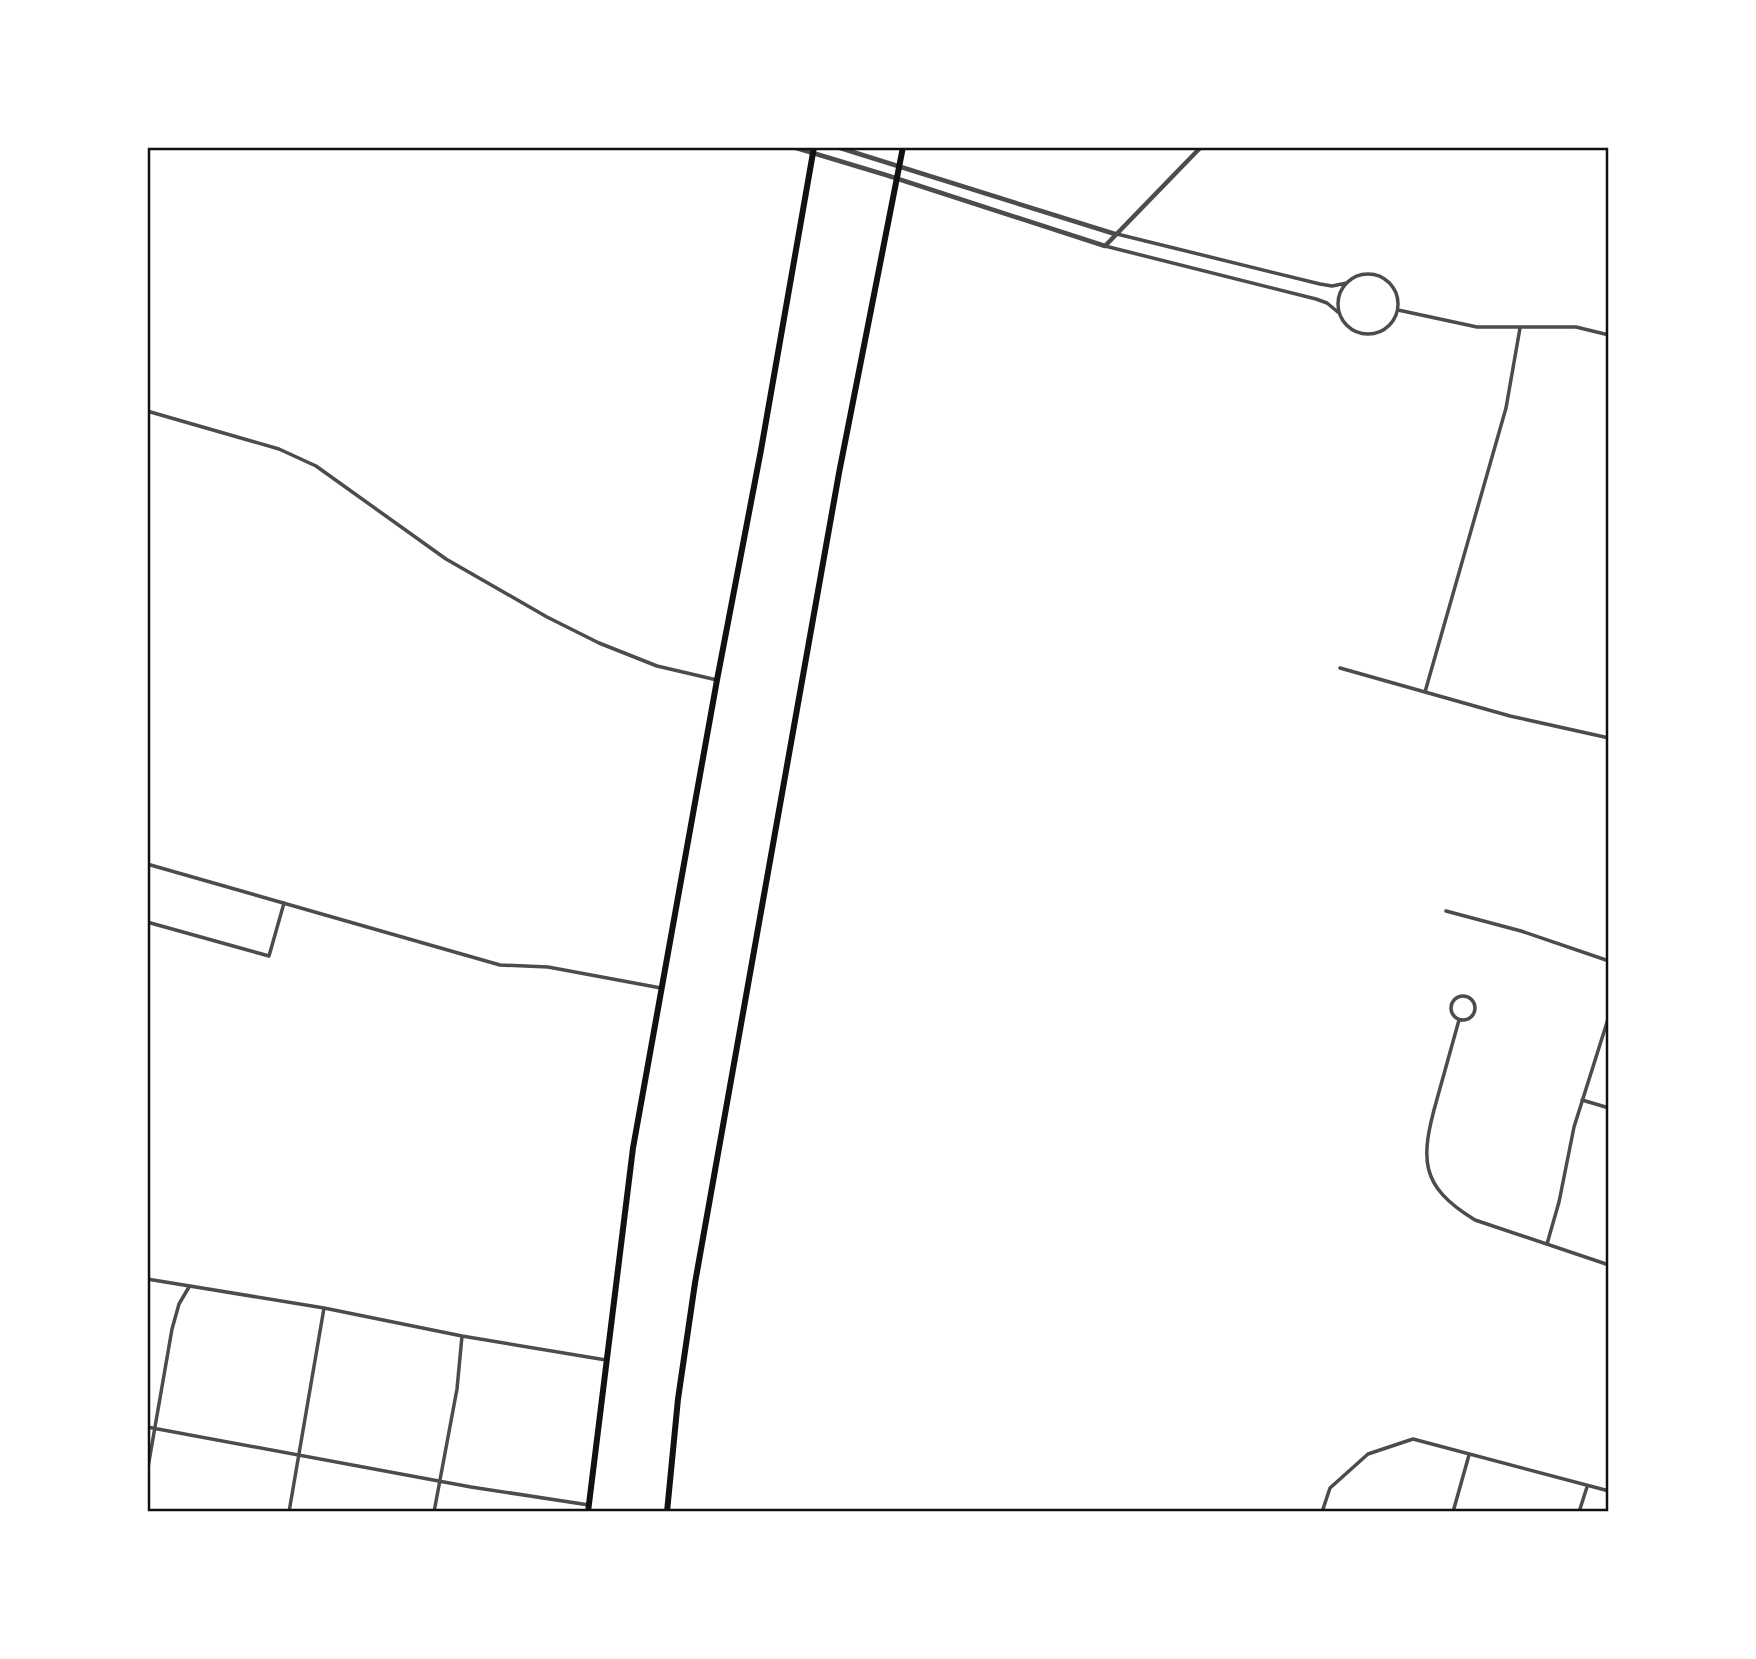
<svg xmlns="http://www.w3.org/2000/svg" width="1756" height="1659" font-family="'PT Sans Narrow',sans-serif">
<rect width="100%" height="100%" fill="#fff"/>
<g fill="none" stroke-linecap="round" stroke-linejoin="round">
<path stroke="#4c4c4c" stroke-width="3.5" d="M1117 234 1320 284 1332 286 1347 283
M1105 246 1316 299 1327 303 1339 313
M1338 304a30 30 0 1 1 60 0a30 30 0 1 1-60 0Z
M1398 310 1477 327H1576L1609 335
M147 411 279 449 316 466 446 559 547 617 599 643 657 666 717 680
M1340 668 1510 716 1609 738
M1425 692 1506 408 1520 328
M147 864 500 965 548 967 661 988
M1446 911 1521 931 1609 961
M147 922 269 956 284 903
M1451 1008a12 12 0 1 1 24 0a12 12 0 1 1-24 0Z
M1459 1020C1452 1046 1444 1073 1437 1099 1420 1159 1419 1186 1475 1220L1609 1265
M1582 1100 1609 1108
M1547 1244 1559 1202 1574 1127 1609 1016
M147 1279 324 1308 462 1336 606 1360
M147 1427 471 1487 589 1505
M147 1473 172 1329 179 1304 189 1287
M289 1512 324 1308
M434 1512 457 1389 462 1336
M1322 1512 1330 1488 1368 1454 1413 1439 1609 1491
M1453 1512 1469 1455
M1579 1512 1587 1487"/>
<path stroke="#4c4c4c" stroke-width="4.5" d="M793 147 886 175 1105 246 1201 147
M837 147 1115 234"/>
<path stroke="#111" stroke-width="6" d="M588 1512 633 1148 717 680 761 450 814 147
M667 1512 678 1399 695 1283 839 473 903 147"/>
</g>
<rect width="1756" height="1659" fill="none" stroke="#ffffff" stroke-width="298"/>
<rect x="149" y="149" width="1458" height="1361" fill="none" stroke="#111" stroke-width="2.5"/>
</svg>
